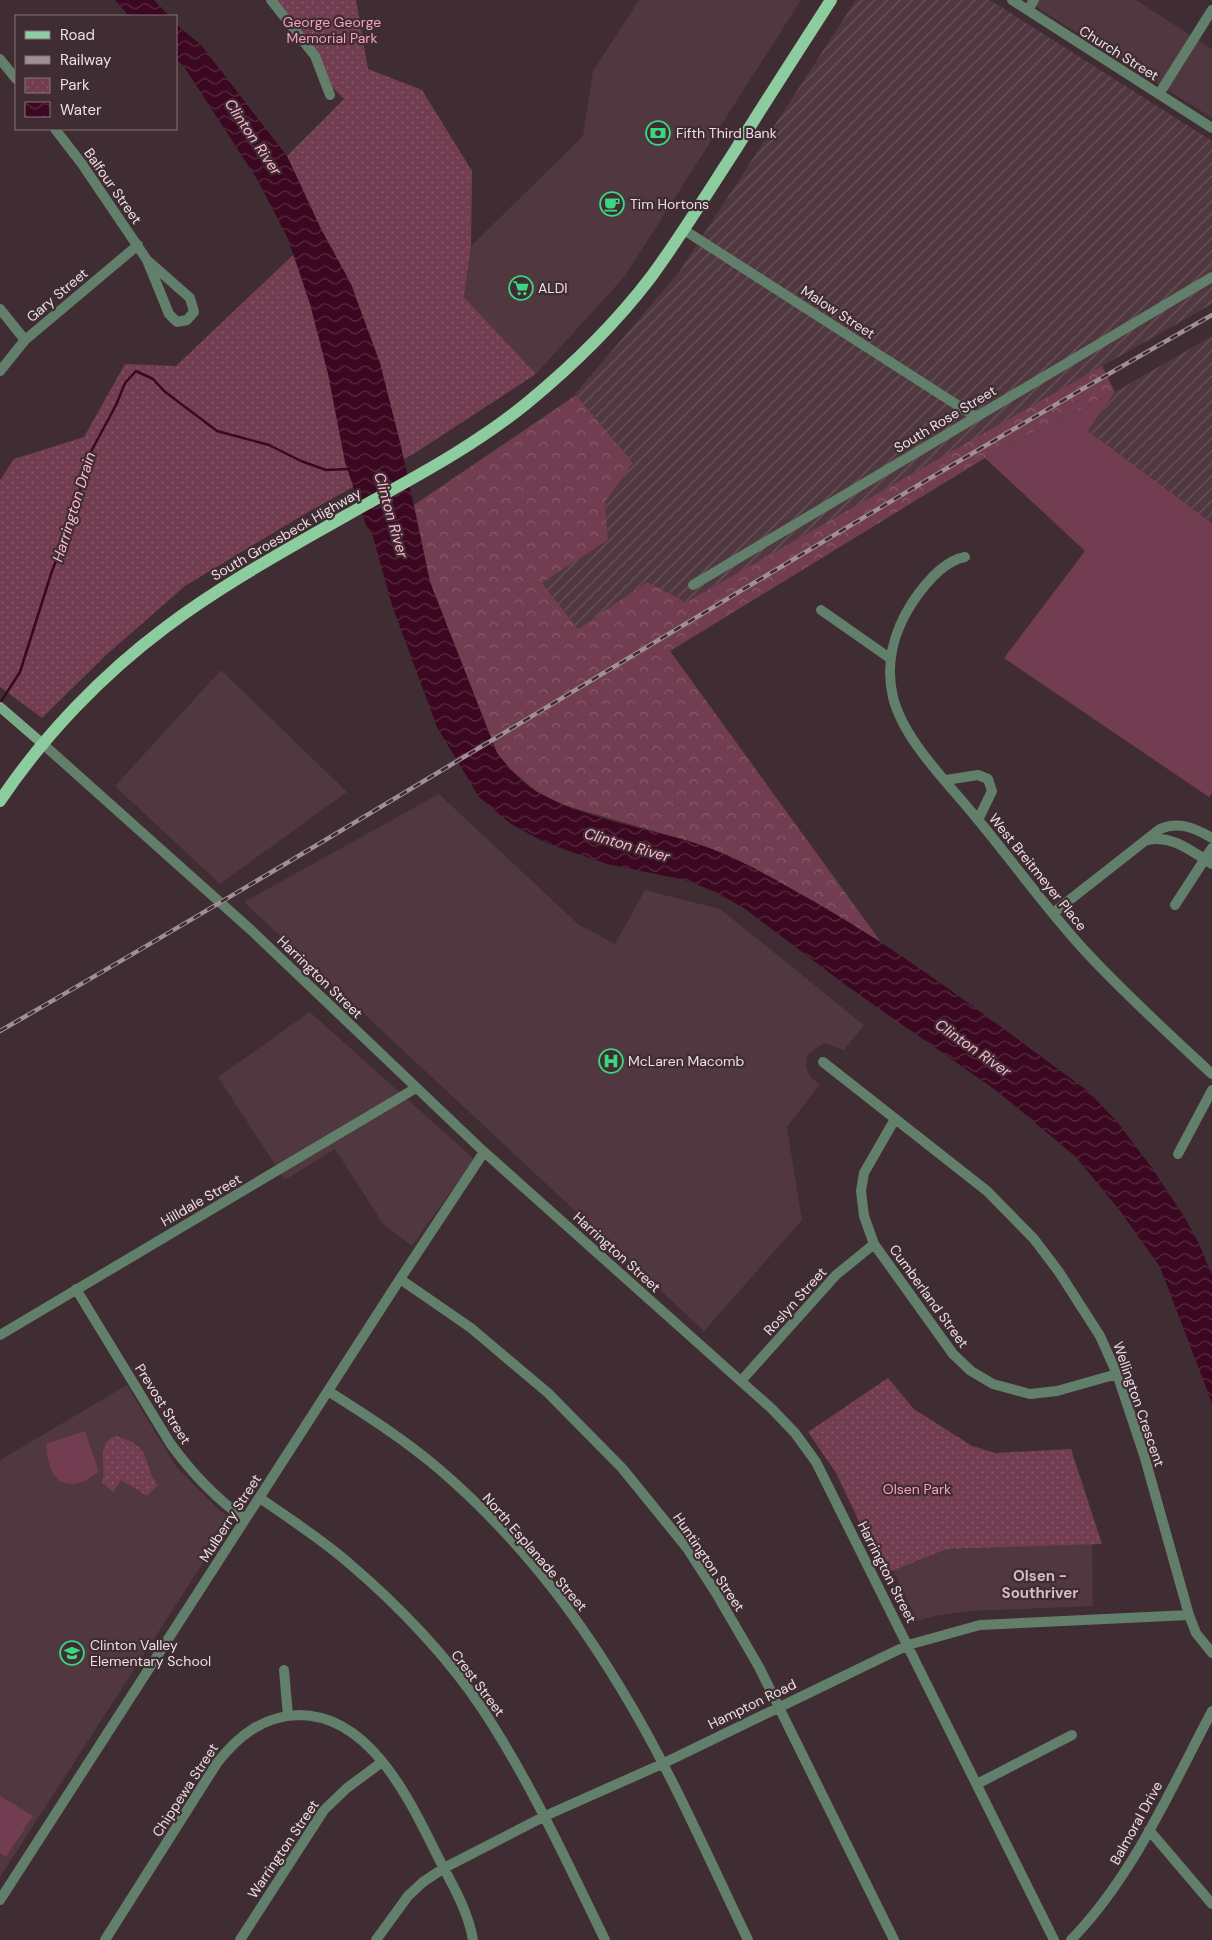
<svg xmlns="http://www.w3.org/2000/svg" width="1212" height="1940" font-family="'DM Sans',sans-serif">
<defs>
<pattern id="industrial-furrows" width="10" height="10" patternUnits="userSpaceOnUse" patternTransform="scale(1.25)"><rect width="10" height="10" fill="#503740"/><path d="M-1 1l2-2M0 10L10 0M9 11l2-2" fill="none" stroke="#69545b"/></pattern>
<pattern id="forest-crowns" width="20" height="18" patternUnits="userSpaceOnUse" patternTransform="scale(1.25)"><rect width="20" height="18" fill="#723d51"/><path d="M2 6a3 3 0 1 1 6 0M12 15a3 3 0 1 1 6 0" fill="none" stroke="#86596a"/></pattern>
<pattern id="park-dots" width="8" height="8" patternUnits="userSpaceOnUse" patternTransform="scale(1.25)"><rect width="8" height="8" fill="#723d51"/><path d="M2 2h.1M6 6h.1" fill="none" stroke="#86596a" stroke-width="1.8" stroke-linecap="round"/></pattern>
<pattern id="water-waves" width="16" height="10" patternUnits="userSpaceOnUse" patternTransform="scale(1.25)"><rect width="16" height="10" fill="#3c0720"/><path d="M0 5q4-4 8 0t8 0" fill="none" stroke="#582b40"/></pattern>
</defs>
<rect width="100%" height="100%" fill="#402c33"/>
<path fill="#503740" d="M639 0H801L625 276 536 374 464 297 471 246 583 136 593 71Z
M1025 0H1136L1212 49V118Z
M221 670 347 792 220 884 115 786Z
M439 794 578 924 615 944 645 890 720 909 864 1025 844 1050 824 1043 807 1055 806 1068 811 1078 820 1084 787 1127 802 1220 704 1331 244 902Z
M310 1012 474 1159 412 1246 383 1224 335 1149 285 1180 218 1077Z
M127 1385 175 1465 220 1511 232 1518 0 1877V1460Z
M1092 1544 1093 1606 970 1611 935 1616 917 1621 893 1570 947 1549Z"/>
<path fill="url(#industrial-furrows)" d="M856 0H990L1212 141V304L686 602 647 582 578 629 542 583 608 540 605 502 633 463 575 394 679 272Z
M1212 336V523L1088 431 1115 392Z"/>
<path fill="#723d51" d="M1115 392 1088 431 1212 523V793L1209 797 1004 658 1085 551 985 458Z
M85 1431 99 1472C93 1475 88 1480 82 1482 53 1491 48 1466 46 1444Z
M0 1796 33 1816 6 1857 0 1853Z"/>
<path fill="url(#forest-crowns)" d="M1102 366 1115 392 985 458 670 651 881 942 813 901 727 855 695 843 563 805 536 791 510 769 497 753 430 582 414 505 576 395 633 463 605 502 608 540 542 583 578 629 647 582 686 602Z"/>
<path fill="url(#park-dots)" d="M271 0H356L368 69 422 90 472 171 471 246 464 297 536 374 415 453 308 512 185 586 105 656 42 718 0 687V480L14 459 84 437 125 364 176 366 293 255 320 227 287 156 344 99 324 79 315 56Z
M888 1378 914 1409 972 1446 995 1453 1071 1449 1102 1544 947 1549 884 1574 836 1473 808 1432Z
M116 1436C155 1447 140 1461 158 1485L147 1496 121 1480 113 1492 102 1482C107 1467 95 1442 116 1436Z"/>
<path fill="url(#water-waves)" d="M115 0H154L169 16H129Z
M176 24 201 45 287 156 320 227 351 284 380 363 401 446 430 582 497 753C508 767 522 783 537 792 585 819 643 827 695 843 736 856 776 880 813 901 910 956 999 1026 1089 1092L1118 1123 1152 1168 1185 1218 1199 1244 1212 1275V1403L1160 1267 1121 1212 1076 1157 997 1091 847 986 745 909 716 892 685 880 607 864 546 843 511 824 479 797 437 727 392 605 372 533 366 525 345 462 328 374 310 304 288 239 257 179 183 65 176 60Z"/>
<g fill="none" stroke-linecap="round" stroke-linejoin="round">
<path stroke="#3c0720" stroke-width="2.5" d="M0 703 20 672 51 574 77 504 87 459 116 405 125 383 136 371 153 379 164 391 217 431 269 445 301 461 326 470 350 469"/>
<path stroke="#617f6a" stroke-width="10" d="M271 0 315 56 330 95
M1012 0 1212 128
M1028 10 1034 0
M0 59 16 79
M1159 94 1212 10
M55 129 82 164 147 260 169 314 177 322 187 320 194 312 190 298 147 260
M684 230 976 417
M0 309 25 340
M0 371 25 340 138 245
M965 557C943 561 924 585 912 603 894 631 885 664 893 697 903 739 947 782 974 815 1012 860 1046 909 1087 953 1126 995 1169 1034 1212 1074
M693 585 1212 277
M821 610 891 659
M44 745 251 930 482 1150 772 1409 795 1433 816 1462 1054 1940
M946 780 978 775 988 779 992 791 978 820
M1148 840C1173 835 1191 851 1212 864
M1175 905 1212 848
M1053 913 1160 829C1179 821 1195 828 1212 838
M823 1062 987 1191 1034 1239 1059 1272 1100 1336 1117 1374 1144 1455 1189 1615 1196 1633 1212 1653
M895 1119 864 1173 861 1191 864 1216 874 1244 953 1354 971 1371 993 1384 1030 1394 1057 1391 1117 1374
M1178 1154 1212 1090
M400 1279 471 1328 548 1393 622 1468 687 1548 716 1593 759 1667 894 1940
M76 1289 170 1443C191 1472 215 1498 245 1519
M0 1335 416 1088
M741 1381 836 1275 874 1244
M328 1391C366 1415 405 1440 439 1469 510 1530 572 1607 620 1687 669 1767 707 1855 748 1940
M260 1498C291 1520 323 1540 351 1565 398 1605 449 1658 483 1710 531 1783 567 1862 605 1940
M284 1670 288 1716
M977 1784 1072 1735
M1149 1830 1212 1904
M0 1900 400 1279 484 1152
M105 1940 217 1763C238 1736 263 1716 299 1715 370 1715 409 1799 436 1853 450 1881 468 1909 473 1940
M240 1940 324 1810 347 1788 382 1762
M376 1940 408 1896 423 1882 444 1868 545 1816 662 1764 908 1645 980 1625 1189 1615
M1071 1940C1134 1875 1170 1790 1212 1711"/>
<path stroke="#79aa88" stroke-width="10" d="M0 707 44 745"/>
<path stroke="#8ccc9f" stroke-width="12" d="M0 801C44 735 103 674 166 627 223 584 286 550 347 515 409 480 472 448 527 403 572 366 616 323 651 277 681 236 708 192 736 149 767 99 799 50 831 0"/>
<g stroke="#a08f95" stroke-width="4.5">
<path id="rail" d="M0 1031C407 797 804 546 1212 315"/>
</g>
<use href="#rail" stroke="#402c33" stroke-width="2.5" stroke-dasharray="8" stroke-linecap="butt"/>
</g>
<defs>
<g id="bank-ring" transform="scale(1.25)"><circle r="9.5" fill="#402c33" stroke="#3bd77f" stroke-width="1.5"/><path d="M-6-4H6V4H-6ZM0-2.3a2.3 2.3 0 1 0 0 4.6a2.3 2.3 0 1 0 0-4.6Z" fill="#3bd77f"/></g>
<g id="cafe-ring" transform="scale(1.25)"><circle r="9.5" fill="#402c33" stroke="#3bd77f" stroke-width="1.5"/><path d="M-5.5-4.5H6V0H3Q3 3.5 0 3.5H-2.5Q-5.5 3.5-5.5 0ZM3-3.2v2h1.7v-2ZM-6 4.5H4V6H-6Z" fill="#3bd77f"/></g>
<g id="supermarket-ring" transform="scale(1.25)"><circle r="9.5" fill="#402c33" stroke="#3bd77f" stroke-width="1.5"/><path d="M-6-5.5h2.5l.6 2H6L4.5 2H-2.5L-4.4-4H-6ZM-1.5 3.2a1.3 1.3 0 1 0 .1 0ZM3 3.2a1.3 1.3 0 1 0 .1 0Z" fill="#3bd77f"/></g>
<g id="hospital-ring" transform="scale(1.25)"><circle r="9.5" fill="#402c33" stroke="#3bd77f" stroke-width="1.5"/><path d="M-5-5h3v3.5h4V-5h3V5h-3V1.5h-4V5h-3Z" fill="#3bd77f"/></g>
<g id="school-ring" transform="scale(1.25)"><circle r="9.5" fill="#402c33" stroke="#3bd77f" stroke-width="1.5"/><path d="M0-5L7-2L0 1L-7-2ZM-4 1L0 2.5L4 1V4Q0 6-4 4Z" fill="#3bd77f"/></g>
</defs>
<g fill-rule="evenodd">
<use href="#bank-ring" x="658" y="133"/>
<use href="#cafe-ring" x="612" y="204"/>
<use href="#supermarket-ring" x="521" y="288"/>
<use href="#hospital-ring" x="611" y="1061"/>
<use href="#school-ring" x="72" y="1653"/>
</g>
<g text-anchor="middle" stroke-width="4.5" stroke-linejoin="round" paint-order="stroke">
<g font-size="14" fill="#f7a0bf" stroke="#402c33">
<text x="332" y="27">George George<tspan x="332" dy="16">Memorial Park</tspan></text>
<text x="917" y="1494">Olsen Park</text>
</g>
<g font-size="14" fill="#ecdfe3" stroke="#402c33">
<text transform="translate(1119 53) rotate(32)" y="5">Church Street</text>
<text transform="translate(113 186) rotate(55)" y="5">Balfour Street</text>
<text transform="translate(57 295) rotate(-40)" y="5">Gary Street</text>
<text transform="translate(838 312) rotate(33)" y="5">Malow Street</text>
<text transform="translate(945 419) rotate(-31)" y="5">South Rose Street</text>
<text transform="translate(286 534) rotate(-30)" y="5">South Groesbeck Highway</text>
<text transform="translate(1038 872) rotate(51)" y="5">West Breitmeyer Place</text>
<text transform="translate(320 977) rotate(44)" y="5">Harrington Street</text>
<text transform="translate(201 1200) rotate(-30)" y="5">Hilldale Street</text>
<text transform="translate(617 1252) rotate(42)" y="5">Harrington Street</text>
<text transform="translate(929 1296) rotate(54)" y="5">Cumberland Street</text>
<text transform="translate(795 1301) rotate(-48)" y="5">Roslyn Street</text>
<text transform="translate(163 1404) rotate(58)" y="5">Prevost Street</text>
<text transform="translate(1139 1404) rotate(71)" y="5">Wellington Crescent</text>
<text transform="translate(230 1518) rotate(-57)" y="5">Mulberry Street</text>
<text transform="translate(535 1552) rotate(49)" y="5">North Esplanade Street</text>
<text transform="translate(709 1562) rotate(56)" y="5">Huntington Street</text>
<text transform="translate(887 1572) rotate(63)" y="5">Harrington Street</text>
<text transform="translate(478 1683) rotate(53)" y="5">Crest Street</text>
<text transform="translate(752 1704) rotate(-26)" y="5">Hampton Road</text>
<text transform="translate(185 1790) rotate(-57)" y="5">Chippewa Street</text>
<text transform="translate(1136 1823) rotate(-61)" y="5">Balmoral Drive</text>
<text transform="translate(283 1849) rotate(-56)" y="5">Warrington Street</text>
</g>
<g font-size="14" fill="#ecdfe3" stroke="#402c33" text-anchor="start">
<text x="676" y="138">Fifth Third Bank</text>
<text x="630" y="209">Tim Hortons</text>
<text x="538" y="293">ALDI</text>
<text x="628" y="1066">McLaren Macomb</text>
<text x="90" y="1650">Clinton Valley<tspan x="90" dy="16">Elementary School</tspan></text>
</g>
<g font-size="15" font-style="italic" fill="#fcb9d0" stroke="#402c33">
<text transform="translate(253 137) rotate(56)" y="5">Clinton River</text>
<text transform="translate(74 507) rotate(-73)" y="5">Harrington Drain</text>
<text transform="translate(391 515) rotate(74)" y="5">Clinton River</text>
<text transform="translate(627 845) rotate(16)" y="5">Clinton River</text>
<text transform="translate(973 1048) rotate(35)" y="5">Clinton River</text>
</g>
<g font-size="15" font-weight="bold" fill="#d4bbc3" stroke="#402c33">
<text x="1040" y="1581">Olsen -<tspan x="1040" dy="17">Southriver</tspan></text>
</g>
</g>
<rect x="15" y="15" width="162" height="115" fill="#402c33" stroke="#857479"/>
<rect x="25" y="31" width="25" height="8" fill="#8ccc9f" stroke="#857479"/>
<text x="60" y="40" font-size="15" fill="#ecdfe3">Road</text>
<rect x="25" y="56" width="25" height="8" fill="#a08f95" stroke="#857479"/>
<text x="60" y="65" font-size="15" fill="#ecdfe3">Railway</text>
<rect x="25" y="78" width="25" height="15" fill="url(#park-dots)" stroke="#857479"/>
<text x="60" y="90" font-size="15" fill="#ecdfe3">Park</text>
<rect x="25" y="102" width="25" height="15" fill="url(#water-waves)" stroke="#857479"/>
<text x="60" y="115" font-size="15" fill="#ecdfe3">Water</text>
</svg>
